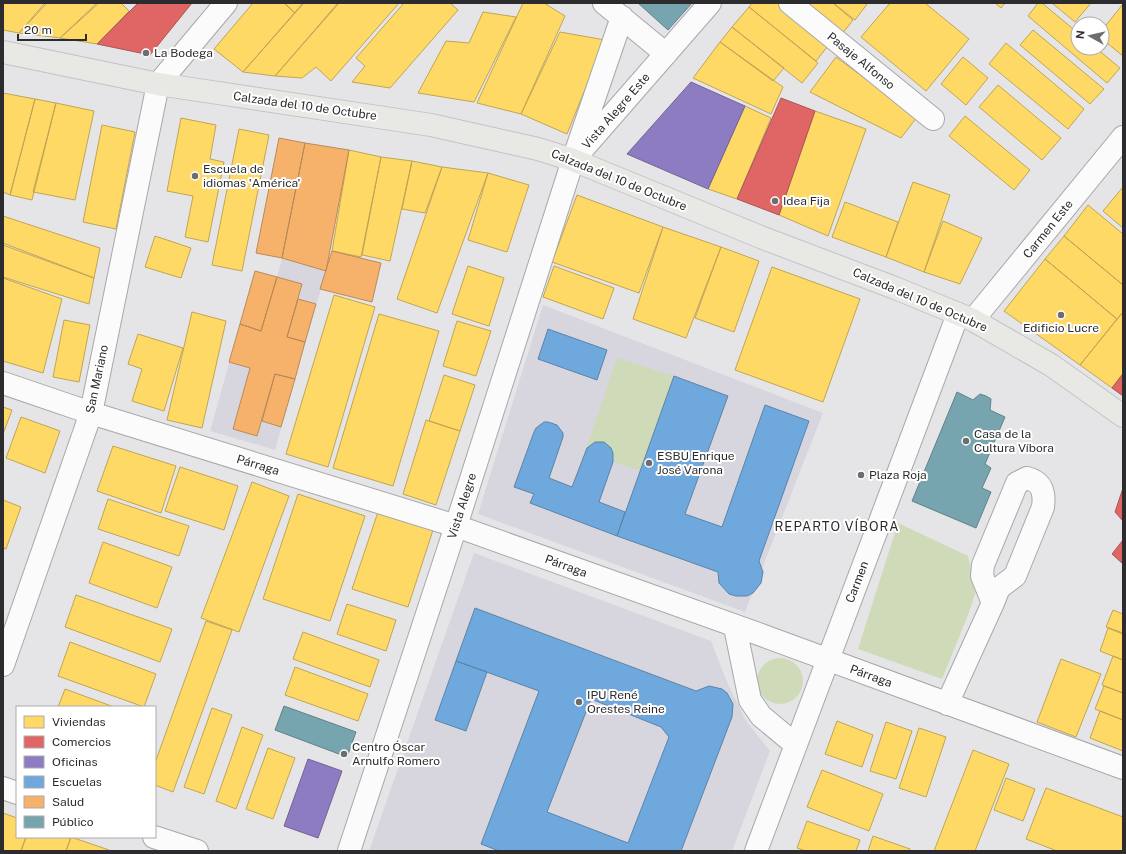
<svg xmlns="http://www.w3.org/2000/svg" width="1126" height="854" font-family="'Public Sans',sans-serif">
<rect width="100%" height="100%" fill="#e5e5e8"/>
<path fill="#d7d6de" d="M282 258 326 271 275 450 210 431 255 271 277 277Z
M543 305 823 413 745 612 478 514Z
M474 553 711 641 727 682 746 721 770 751 732 851H369Z"/>
<path fill="#cfdab9" d="M617 358 674 376 640 471 585 452Z
M898 523 968 556 976 591 968 615 942 679 858 649Z
M757 681a23 23 0 1 1 46 0a23 23 0 1 1-46 0Z"/>
<path fill="#ffd966" stroke="#c0a555" d="M3 3H45L19 33 3 30Z
M47 3H97L60 38 19 33Z
M99 3H121L129 11 97 44 60 38Z
M253 3H284L295 13 243 72 214 49Z
M284 3H304L295 13Z
M303 3H338L275 76 243 72Z
M339 3H399L331 81 316 67 302 78 275 76Z
M404 3H450L458 10 390 88 352 82 365 66 356 58Z
M523 3H544L565 16 521 114 477 103Z
M752 3H783L831 42 816 61 749 7Z
M795 3H833L853 20 839 38Z
M833 3H868L855 20Z
M890 3H925L969 39 926 91 861 37Z
M995 3H1005L1001 8Z
M1038 3H1042L1078 33V48H1096L1120 68 1107 83 1028 16Z
M1052 3H1091L1075 22Z
M1123 4V56L1102 39V30Z
M749 7 818 63 802 83 732 27Z
M483 12 516 17 474 102 418 93 446 41 469 43Z
M732 27 784 68 773 81 720 42Z
M1033 30 1104 89 1090 104 1020 45Z
M560 32 605 40 567 134 521 114Z
M720 42 783 87 771 114 693 78Z
M1006 43 1084 109 1068 129 989 64Z
M836 57 917 117 901 138 810 92Z
M963 57 988 78 966 105 941 84Z
M998 85 1061 138 1042 160 979 107Z
M3 93 35 99 10 195 3 192Z
M35 99 56 103 32 200 10 195Z
M56 103 94 111 75 200 33 192Z
M745 106 771 118 737 199 708 189Z
M815 111 866 129 828 236 779 215Z
M965 116 1030 170 1014 190 949 136Z
M181 118 216 125 210 159 224 162 208 242 185 237 193 196 167 191Z
M102 125 135 132 116 229 83 222Z
M239 129 269 135 242 271 212 265Z
M349 150 381 157 361 257 332 251Z
M381 157 412 161 390 261 362 255Z
M412 161 442 167 425 213 402 209Z
M442 167 488 173 437 313 397 299Z
M488 173 529 185 507 252 468 240Z
M913 182 950 195 924 272 886 257Z
M1123 187V228L1103 211Z
M577 195 663 227 639 293 552 262Z
M845 202 898 222 886 257 832 237Z
M1088 205 1123 234V285L1064 236Z
M3 216 100 248 94 278 3 243Z
M943 221 982 238 960 284 924 272Z
M663 227 721 247 686 338 633 319Z
M155 236 191 248 181 278 145 267Z
M1064 236 1123 285V312L1117 319 1045 259Z
M3 245 94 278 89 304 3 277Z
M721 247 759 261 734 332 695 318Z
M1045 259 1117 319 1080 365 1004 311Z
M468 266 504 278 489 326 452 314Z
M554 266 614 288 603 319 543 297Z
M772 267 860 299 823 402 735 370Z
M3 278 62 299 43 373 3 361Z
M334 295 375 307 328 467 286 454Z
M192 312 226 321 202 428 167 420Z
M1123 312V373L1112 388 1080 365Z
M379 314 439 331 393 486 333 468Z
M64 320 90 325 79 382 53 377Z
M457 321 491 331 476 376 443 366Z
M138 334 183 348 164 411 132 401 142 369 128 364Z
M444 375 475 385 460 431 429 421Z
M3 407 12 410 3 434Z
M21 417 60 431 45 473 6 458Z
M426 420 460 431 436 505 403 494Z
M113 446 176 466 161 513 97 491Z
M180 467 238 486 224 530 165 511Z
M252 482 289 496 239 632 201 618Z
M298 494 365 516 330 621 263 599Z
M108 499 189 526 179 556 98 529Z
M3 500 21 507 6 549 3 548Z
M379 509 434 527 408 607 352 589Z
M103 542 172 567 157 608 89 583Z
M76 595 172 629 160 662 65 627Z
M347 604 396 620 386 651 337 634Z
M1113 610 1123 614V633L1106 627Z
M206 621 232 630 173 792 155 785V763Z
M1108 628 1123 634V660L1100 651Z
M303 632 379 660 370 687 293 659Z
M70 642 156 674 144 707 58 676Z
M1113 656 1123 660V693L1102 685Z
M1061 659 1101 674 1076 737 1037 722Z
M295 667 368 694 358 721 285 695Z
M1104 686 1123 693V720L1095 709Z
M65 689 114 707H58Z
M212 708 232 715 204 794 184 787Z
M1100 711 1123 720V751L1090 738Z
M837 721 873 735 862 767 825 754Z
M886 722 912 731 896 779 870 771Z
M242 727 263 735 236 809 216 801Z
M919 728 946 737 926 797 899 788Z
M268 748 295 758 273 819 246 809Z
M973 750 1009 764 975 851H934Z
M822 770 883 794 869 831 807 807Z
M1006 778 1035 789 1023 821 994 810Z
M1046 788 1123 817V851H1057L1026 839Z
M3 813 17 818V837H26L21 851H3Z
M807 821 860 840 856 851H806L797 848Z
M873 836 910 849V851H868Z
M26 837H71L66 851H21Z
M71 837 109 850V851H66Z"/>
<path fill="#e06666" stroke="#a55" d="M138 3H192L150 55 97 44Z
M781 98 815 111 779 215 737 199Z
M1123 374V396L1112 388Z
M1123 488V521L1115 512Z
M1123 540V564L1112 554Z"/>
<path fill="#8e7cc3" stroke="#716496" d="M691 82 745 106 708 189 627 154Z
M308 759 342 771 318 838 284 826Z"/>
<path fill="#6fa8dc" stroke="#5b83a8" fill-rule="evenodd" d="M548 329 607 350 597 380 538 359Z
M674 376 728 396 685 514 722 527 765 405 809 421 759 561 763 572 761 583 753 593 747 596H736L729 594 719 583 718 572 617 536Z
M544 422H548L557 425 563 433V437L549 478 572 487 587 448 595 442H604L611 448 613 453V462L599 502 625 512 617 536 530 503 534 494 514 487 534 432 536 428Z
M475 608 696 691 709 686 722 689 727 693 733 704 732 717 681 851H499L481 844 539 691 456 661ZM591 699 661 727 669 737 628 843 547 812Z
M456 661 487 672 466 731 435 720Z"/>
<path fill="#f6b26b" stroke="#b98a59" d="M279 138 305 143 282 258 256 253Z
M305 143 349 150 326 271 282 258Z
M332 251 381 263 372 302 320 289Z
M255 271 277 277 261 331 240 324Z
M277 277 302 284 287 337 305 342 295 379 275 374 257 436 233 429 250 368 229 362 240 324 261 331Z
M298 299 316 304 305 342 287 337Z
M275 374 295 379 281 427 262 421Z"/>
<path fill="#76a5af" stroke="#608188" d="M638 3H692L668 30Z
M957 392 973 400 980 394 986 396 991 399 990 410 1005 417 985 464 991 468 982 488 991 492 976 528 912 501Z
M284 706 356 732 347 757 275 730Z"/>
<g fill="none" stroke-linecap="round" stroke-linejoin="round">
<g stroke="#a8a8aa" stroke-width="24">
<path id="minor" d="M604 3 666 54
M790 3 933 119
M581 151 710 3
M973 320 1123 137
M3 383 91 413 456 526 764 636 1123 768
M735 627 750 700 761 716 796 745
M3 665 91 413 158 84 226 3
M947 704 993 603 999 588 1015 576 1043 507C1045 492 1042 482 1027 478L1017 483 983 565 982 576 993 603
M3 788 17 793
M154 837 197 851
M349 851 456 526 573 160 622 17
M756 851 958 314"/>
</g>
<g stroke="#c3c3c5" stroke-width="24">
<path id="major" d="M3 52 158 84 431 125 538 149 573 160 763 238 895 288 973 320 1051 365 1123 416"/>
</g>
<use href="#minor" stroke="#fbfbfc" stroke-width="22"/>
<use href="#major" stroke="#e8e9e5" stroke-width="22"/>
</g>
<g fill="#6d6d6f" stroke="#fff" stroke-width="1.5">
<circle cx="146" cy="53" r="4"/>
<circle cx="195" cy="176" r="4"/>
<circle cx="775" cy="201" r="4"/>
<circle cx="1061" cy="315" r="4"/>
<circle cx="966" cy="441" r="4"/>
<circle cx="649" cy="463" r="4"/>
<circle cx="861" cy="475" r="4"/>
<circle cx="579" cy="702" r="4"/>
<circle cx="344" cy="754" r="4"/>
</g>
<g text-anchor="middle" stroke-width="4" stroke-linejoin="round" paint-order="stroke">
<g font-size="12" fill="#2c2c2e" stroke="#fff" text-anchor="start">
<text x="154" y="57">La Bodega</text>
<text x="203" y="173">Escuela de<tspan x="203" dy="14">idiomas 'América'</tspan></text>
<text x="783" y="205">Idea Fija</text>
<text x="1061" y="332" text-anchor="middle">Edificio Lucre</text>
<text x="974" y="438">Casa de la<tspan x="974" dy="14">Cultura Víbora</tspan></text>
<text x="657" y="460">ESBU Enrique<tspan x="657" dy="14">José Varona</tspan></text>
<text x="869" y="479">Plaza Roja</text>
<text x="587" y="699">IPU René<tspan x="587" dy="14">Orestes Reine</tspan></text>
<text x="352" y="751">Centro Óscar<tspan x="352" dy="14">Arnulfo Romero</tspan></text>
</g>
<g font-size="12" fill="#2c2c2e" stroke="#fff">
<text transform="translate(861 61) rotate(39)" y="4">Pasaje Alfonso</text>
<text transform="translate(305 106) rotate(8)" y="4">Calzada del 10 de Octubre</text>
<text transform="translate(616 111) rotate(-49)" y="4">Vista Alegre Este</text>
<text transform="translate(619 180) rotate(22)" y="4">Calzada del 10 de Octubre</text>
<text transform="translate(1048 229) rotate(-51)" y="4">Carmen Este</text>
<text transform="translate(920 300) rotate(23)" y="4">Calzada del 10 de Octubre</text>
<text transform="translate(97 379) rotate(-78)" y="4">San Mariano</text>
<text transform="translate(258 465) rotate(17)" y="4">Párraga</text>
<text transform="translate(462 506) rotate(-72)" y="4">Vista Alegre</text>
<text transform="translate(566 566) rotate(20)" y="4">Párraga</text>
<text transform="translate(857 582) rotate(-69)" y="4">Carmen</text>
<text transform="translate(871 676) rotate(20)" y="4">Párraga</text>
</g>
<g font-size="13" letter-spacing="1" fill="#2c2c2e" stroke="#fff">
<text x="837" y="531">REPARTO VÍBORA</text>
</g>
</g>
<rect width="1126" height="854" fill="none" stroke="#2c2c2e" stroke-width="8"/>
<rect x="16" y="706" width="140" height="132" fill="#ffffff" stroke="#ababab"/>
<rect x="24" y="716" width="20" height="12" fill="#ffd966" stroke="#ababab"/>
<text x="52" y="726" font-size="12" fill="#2c2c2e">Viviendas</text>
<rect x="24" y="736" width="20" height="12" fill="#e06666" stroke="#ababab"/>
<text x="52" y="746" font-size="12" fill="#2c2c2e">Comercios</text>
<rect x="24" y="756" width="20" height="12" fill="#8e7cc3" stroke="#ababab"/>
<text x="52" y="766" font-size="12" fill="#2c2c2e">Oficinas</text>
<rect x="24" y="776" width="20" height="12" fill="#6fa8dc" stroke="#ababab"/>
<text x="52" y="786" font-size="12" fill="#2c2c2e">Escuelas</text>
<rect x="24" y="796" width="20" height="12" fill="#f6b26b" stroke="#ababab"/>
<text x="52" y="806" font-size="12" fill="#2c2c2e">Salud</text>
<rect x="24" y="816" width="20" height="12" fill="#76a5af" stroke="#ababab"/>
<text x="52" y="826" font-size="12" fill="#2c2c2e">Público</text>
<g transform="translate(1090 36) rotate(278)"><circle r="19" fill="#ffffff" stroke="#ababab"/>
<path d="M0-3L7 15L0 10L-7 15Z" fill="#6d6d6f"/>
<text y="-6" font-size="11" font-weight="bold" text-anchor="middle" fill="#2c2c2e">N</text>
</g>
<path d="M18 34v6h68v-6" fill="none" stroke="#2c2c2e" stroke-width="2"/>
<text x="24" y="34" font-size="12" fill="#2c2c2e" stroke="#ffffff" stroke-width="3" paint-order="stroke">20 m</text>
</svg>
